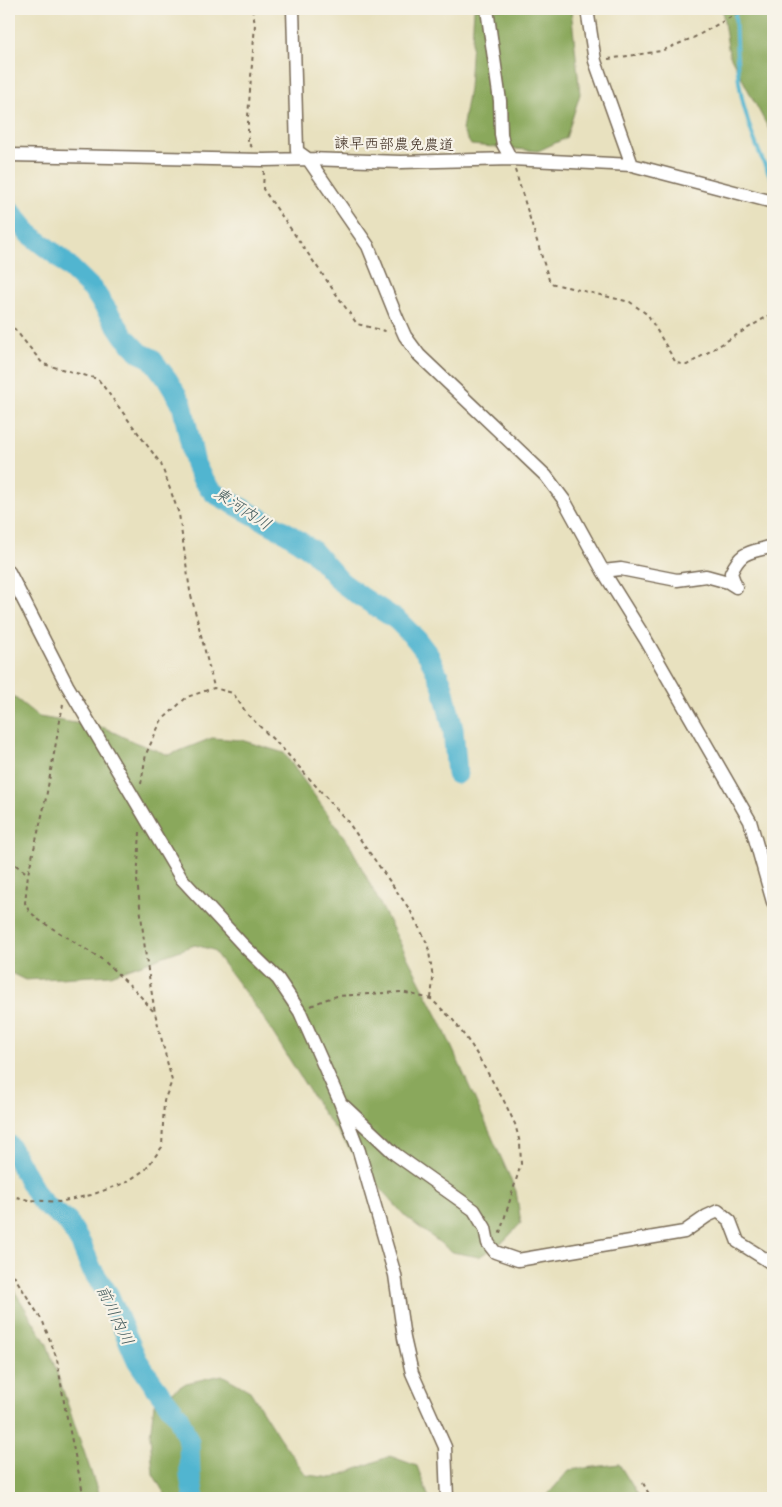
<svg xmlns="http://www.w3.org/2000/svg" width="782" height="1507" font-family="Delius,'Klee One',sans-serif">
<rect width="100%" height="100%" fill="#f7f3e8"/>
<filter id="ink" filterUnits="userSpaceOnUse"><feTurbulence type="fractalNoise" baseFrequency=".02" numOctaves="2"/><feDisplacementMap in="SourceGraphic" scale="10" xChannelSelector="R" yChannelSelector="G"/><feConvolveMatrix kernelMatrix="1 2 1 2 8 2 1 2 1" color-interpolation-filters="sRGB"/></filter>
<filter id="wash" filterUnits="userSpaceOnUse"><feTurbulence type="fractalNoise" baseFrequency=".0096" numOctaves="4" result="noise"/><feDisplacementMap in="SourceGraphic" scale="20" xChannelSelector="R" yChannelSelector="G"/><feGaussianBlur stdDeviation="1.12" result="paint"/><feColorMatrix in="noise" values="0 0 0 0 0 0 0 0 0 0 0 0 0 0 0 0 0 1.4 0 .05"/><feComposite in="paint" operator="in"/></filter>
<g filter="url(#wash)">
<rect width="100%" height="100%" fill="#e8e1bf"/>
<path fill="#8aa85c" stroke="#62693d" d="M474 9H571L580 94 566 138 538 151 471 145 462 130 469 88Z
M722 9H773V137L729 54Z
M9 693 39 717 105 728 134 742 169 755 212 738 241 740 284 753 350 845 441 1023 516 1191 521 1223 505 1240 479 1257 452 1252 406 1217 379 1187 323 1113 261 1014 213 950 195 945 111 975 25 980 9 972Z
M9 1282 47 1344 100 1498H9Z
M222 1375 250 1391 279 1437 306 1475 333 1478 390 1456 417 1466 429 1498H167L153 1474 150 1435 154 1404 186 1383Z
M619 1464 640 1498H545L569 1470Z"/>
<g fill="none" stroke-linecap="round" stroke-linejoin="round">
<path stroke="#51b5d0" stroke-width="4" d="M735 9C736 33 736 58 739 82 744 115 757 152 773 181"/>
<path stroke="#51b5d0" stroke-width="21" d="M9 209 29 234 60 258 94 291 124 336 140 353 151 358 167 379 182 404 195 464 203 480 214 493 287 533 313 551 341 582 360 596 397 620 416 639 429 656 442 684 453 729 457 774
M9 1145 38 1197 45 1205 68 1222 81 1244 92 1270 108 1294 137 1360 154 1385 178 1416 189 1442 190 1476 194 1498"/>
</g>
</g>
<g filter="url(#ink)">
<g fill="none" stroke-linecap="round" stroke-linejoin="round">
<g stroke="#786a56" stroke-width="15">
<path id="minor" d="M293 9 297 151 308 159 368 246 397 318 405 336 419 355 546 476 564 500 603 571 646 640 750 821 773 902
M487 9 500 101 501 134 503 144 511 159
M587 9 595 61 632 165
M9 155 264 160 308 159 401 162 511 159 632 165 773 202
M603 571 621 569 677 580 706 576 728 582 736 587
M9 572 67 685 181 878 244 946 278 979 300 1012 340 1102 359 1151 395 1275 404 1338 412 1373 445 1447 447 1498
M736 587 731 573C742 549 751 553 773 546
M344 1106 395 1154 474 1210 485 1228 488 1243 495 1252 518 1260 684 1232 707 1216 718 1211 730 1221 738 1242 773 1264"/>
</g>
<path stroke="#786a56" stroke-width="2" stroke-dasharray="4 4" stroke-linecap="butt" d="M608 59 661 51 695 37 745 9
M252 147 248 143V117L255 24 252 9
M515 170 550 283 630 302 648 315 676 363 687 365 773 313
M264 171 263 189 357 324 389 332
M9 322 43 364 98 379 161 464 179 514 190 591 214 687
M63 704 45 803 28 874 25 903 29 911 39 920 103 960 136 991 153 1011
M141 784 146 754 161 721 187 697 214 688 233 693 247 714 283 749 348 822 410 910 428 945 433 979 431 999
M9 860 28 874
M311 1006 324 1000 337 996 402 992 431 999 453 1020 472 1046 504 1101 515 1124 520 1143 521 1164 499 1236
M9 1195 28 1200 59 1202 91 1195 125 1183 146 1169 162 1147 164 1101 172 1081 155 1013 146 958 137 880 140 832
M9 1268 43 1322 57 1359 65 1408 84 1498
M643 1483 651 1498"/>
<use href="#minor" stroke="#fff" stroke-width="12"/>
</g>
</g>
<g text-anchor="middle" stroke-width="4.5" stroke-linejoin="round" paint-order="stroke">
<g font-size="15" fill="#3b2a1e" stroke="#f7f3e8">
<text transform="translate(394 144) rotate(1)" y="5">諫早西部農免農道</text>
</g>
<g font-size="16" font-style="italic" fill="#435b5c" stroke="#f7f3e8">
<text transform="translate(243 508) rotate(33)" y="6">東河内川</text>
<text transform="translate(116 1315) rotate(64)" y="6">前川内川</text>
</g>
</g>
<rect width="782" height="1507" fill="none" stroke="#f7f3e8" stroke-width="30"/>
</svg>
